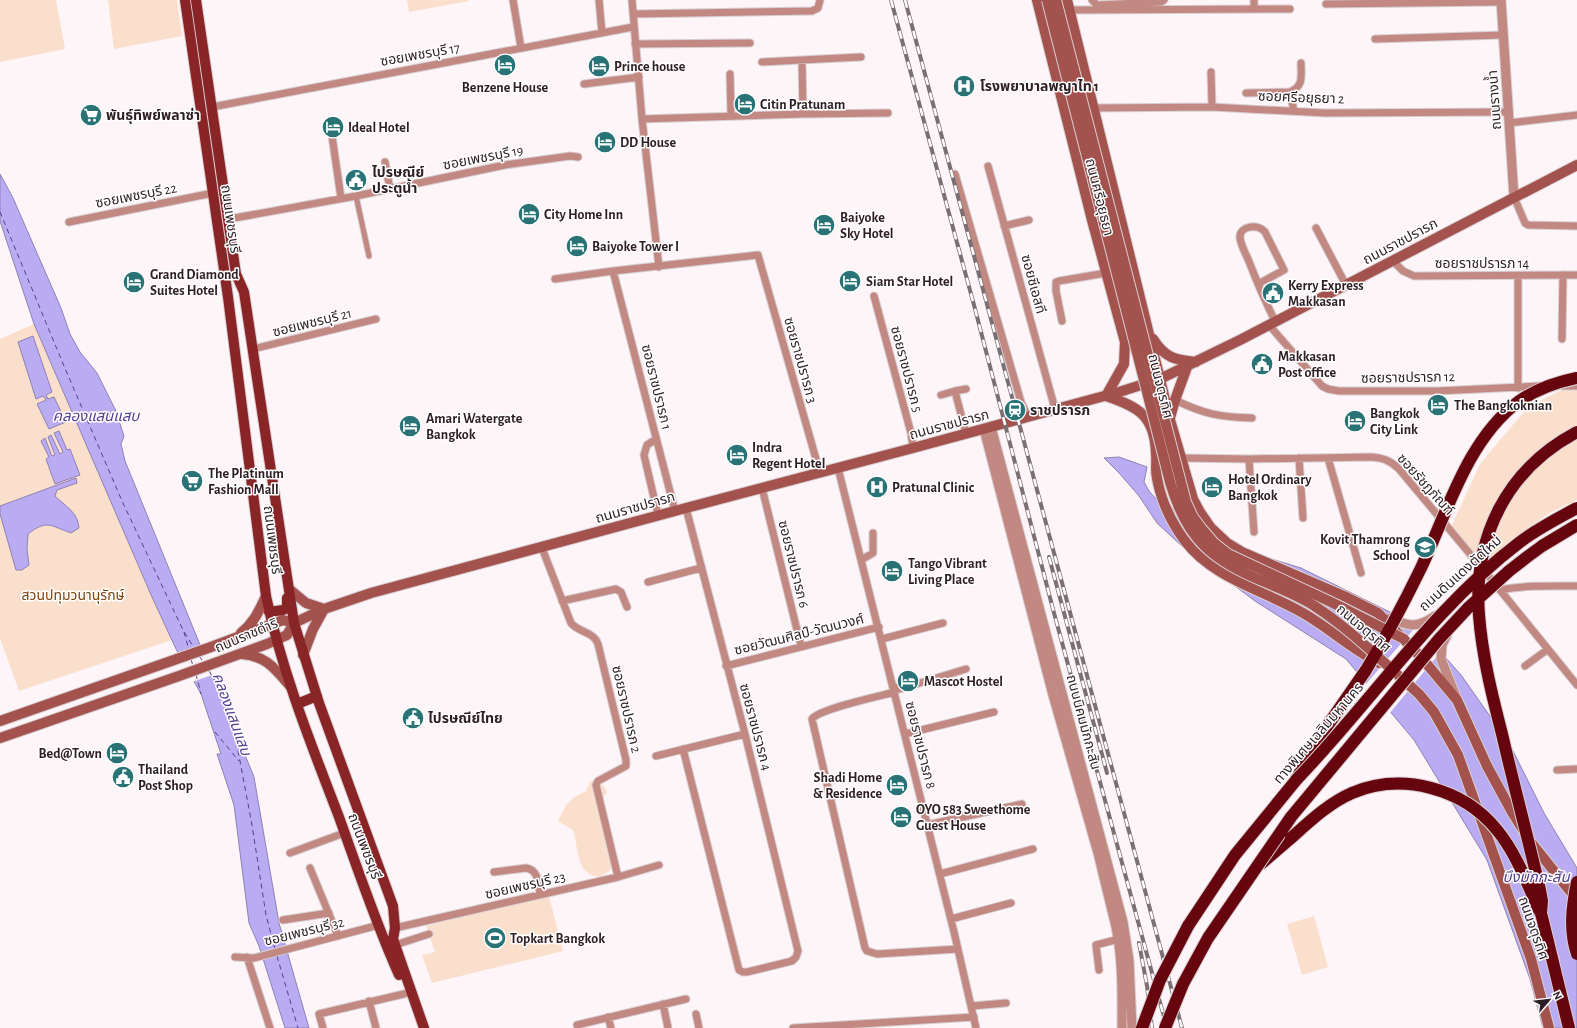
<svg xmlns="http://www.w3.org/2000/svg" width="1577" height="1028" font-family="'Alegreya Sans','Noto Sans Thai',sans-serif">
<rect width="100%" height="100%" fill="#fdf5f8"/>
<path fill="#fbdfcd" d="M0 0H56L65 49 0 62Z
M108 0H177L182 36 114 49Z
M407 0H469V1L409 12Z
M34 324 172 640 19 691 0 638V339Z
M1577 387V500L1551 512 1507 543 1484 566 1451 527 1480 464 1527 408 1557 392Z
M593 780C599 781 605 786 607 792L603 798 604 812 613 866 609 871 600 877C575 875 579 848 573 830L558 821 566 805 573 798 586 791 590 782Z
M549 896 563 951 432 983 422 955 435 952 426 926Z
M1314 916 1328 967 1302 975 1287 924Z"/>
<path fill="#b9acf2" stroke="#8f81b4" d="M0 174 13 198 61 308 70 334 80 352 97 373 115 409 124 436 121 444 125 461 254 777 279 923 309 1028H285L259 946 249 923 234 805 217 754H221L201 694 176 649 152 597 34 324 0 221Z
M33 336 52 392 46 395 48 399 54 397 66 422 49 429 37 404 46 400 43 396 36 399 18 342Z
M59 431 67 450 70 449 80 475 55 484 46 459 49 457 41 441 45 438 52 456 55 455 48 437 51 435 60 454 63 452 54 433Z
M1119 457 1147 467 1144 482 1149 491 1156 499 1186 515 1239 549 1301 568 1418 626 1461 675 1509 743 1544 813 1577 868V1028H1543L1530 979 1487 860 1414 740 1346 659 1255 601 1184 548 1157 523 1139 496 1120 474 1104 458Z
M76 478 77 483 57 490 55 496C65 506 78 512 79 528L71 533C51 526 47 519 28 534L27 549 29 565 22 570H16L0 514V506Z"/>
<path fill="#fdf5f8" d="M1418 624 1442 650 1389 714 1365 685Z
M203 645 215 674 192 682 177 654Z"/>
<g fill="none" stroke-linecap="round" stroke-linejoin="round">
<path stroke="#553f91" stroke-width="1" stroke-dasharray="5 4" stroke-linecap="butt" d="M0 212 64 366 122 501 183 630 194 648
M184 632 189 650
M199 656 204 663
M191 659 193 666
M209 671 218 686
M196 674 201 694
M233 724 252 825 266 915 275 949
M215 732 239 761
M277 956 298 1028"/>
<g stroke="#d8ced2" stroke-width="7">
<path id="pedestrian" d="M356 196 369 256"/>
</g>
<g stroke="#d8ced2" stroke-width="9">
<path id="minor" d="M513 0 521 48
M599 0 602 33
M632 0 642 119 659 267
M1092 0 1097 5 1161 2 1164 0
M1254 0V9
M1326 4 1501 2
M1070 10 1290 9
M633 14 812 11 818 8 820 0
M1375 39 1503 35
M635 44 750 43
M802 60 803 114
M762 62 861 57
M1211 72 1212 107
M730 74 731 115
M584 84 639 77
M1246 93 1290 92
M212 107 633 27
M1094 108 1212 107 1325 113 1509 112
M1294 111 1290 92C1304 86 1301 76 1301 63
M642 119 803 114 888 113
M1509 123 1577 115
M331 129 341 198
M385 162 390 189
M988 166 1055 409
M955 174 1021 402 1028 417
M1514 197 1525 223 1528 225 1577 226
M229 219 356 196 505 165 570 156 578 157
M69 222 213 193
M1004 226 1029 220
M1316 228 1346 285
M1393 261 1403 271 1414 276 1577 275
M613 271 675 511
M555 279 613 271 758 255 820 473
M1258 284 1284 270 1265 232C1258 223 1239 226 1240 238 1241 245 1245 253 1248 259 1256 280 1265 301 1275 321
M874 296 911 433 913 448
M1062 321 1056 291V282L1059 281 1106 273
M1269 325 1322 386 1328 389 1339 391H1437L1540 386
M1562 339 1563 275
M253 349 376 319
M1562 386H1577
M1518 388V276
M941 395 955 391
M1175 400C1204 414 1219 417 1252 418
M966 434 955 391 966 389
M656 439 647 445 644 455 658 515
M1181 458 1249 459 1371 457C1383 458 1390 460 1399 469L1496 585 1577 685
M1299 458 1303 518
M1328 458 1361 573
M1249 459 1254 532
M838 468 954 932 976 1028
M762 488 801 646
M542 548 571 623C579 633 593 631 598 644L626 760V766L598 781 596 785 618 877
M861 560 873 553V533
M648 582 701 568
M1500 590C1525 585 1551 586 1577 586
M562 601 616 589 621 592 627 607
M882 639 943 623
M726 666 879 627
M1525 666 1548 649
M893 687H896L900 689 966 669
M895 692C880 696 819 709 812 719L865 948 867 951 877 954 958 949
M905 734 994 712
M683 749 739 970 743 972H747L792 961 796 957 798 951 745 734 686 508
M656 756 745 734
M1557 770 1577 769
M927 825 1022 804
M290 853 344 833
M310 868 338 936
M494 872 526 868C539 870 538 884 540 894
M940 874 1033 849
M951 919 1011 903
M283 920 329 913
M395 928 618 877 659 865
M395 945 429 934
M235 957 254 958 379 925
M247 957 270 1028
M1099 970 1096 945 1119 939
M369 1001 376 1028
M663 1004 668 1028
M972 1006 1006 1003
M696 1014 699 1028
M608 1017 611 1028
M577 1025 686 999
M323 1028 319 1014 412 992
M793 1028 974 1017"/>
</g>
<g stroke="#d8ced2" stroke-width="11">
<path id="tertiary" d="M1501 0 1514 197
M991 427 1123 922 1129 960 1132 1028
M984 429 1053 695 1098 853 1116 927C1123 960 1122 995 1122 1028
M1390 618C1409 627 1418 628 1435 616
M1447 635 1442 645 1441 659 1456 697"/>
</g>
<g stroke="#d8ced2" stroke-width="12">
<path id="secondary" d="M1037 0 1092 220 1125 342 1124 364 1106 396
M1067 0 1170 420 1193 499 1200 512 1211 528 1227 543 1242 552 1344 596 1378 613 1420 656 1457 700 1487 766 1512 812 1530 841 1577 900
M1153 339C1165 358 1175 360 1196 362
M1106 396C1139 407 1155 416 1156 454 1157 462 1155 470 1157 478 1161 501 1171 522 1185 541 1214 579 1264 590 1303 613 1329 628 1352 649 1379 663
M1170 418 1175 400 1187 367
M289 589 306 603 324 609
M294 623 324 609 371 593 686 508 913 448 1119 392 1160 379 1240 340 1577 165
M241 633C254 623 259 611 266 596
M242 654C267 656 275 669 291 687
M303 655 313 629 324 609
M1399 676 1419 694 1434 712 1458 755 1531 959 1549 1028
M0 721 211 647 283 620 294 623
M0 738 179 676 267 644 287 635 294 623"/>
</g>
<g stroke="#d8ced2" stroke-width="12">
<path id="primary" d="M185 0 228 297 266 596C282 672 311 744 339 817 358 870 376 924 399 975
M196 0 236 274 244 292 294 623 319 703 393 906 395 928 393 939 424 1028
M269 612 283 610 287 608V598
M297 704 317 696"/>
</g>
<g stroke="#d8ced2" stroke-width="14">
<path id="motorway" d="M1262 863 1291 838
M1541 913 1569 1028
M1188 926 1235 855 1297 779 1310 751 1366 670"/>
</g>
<use href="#pedestrian" stroke="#c28983" stroke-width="5"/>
<use href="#minor" stroke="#c28983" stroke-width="7"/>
<use href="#tertiary" stroke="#c28983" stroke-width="9"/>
<use href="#secondary" stroke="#a3524d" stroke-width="10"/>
<use href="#primary" stroke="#892526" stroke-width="10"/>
<use href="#motorway" stroke="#67050e" stroke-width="12"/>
<g stroke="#7c6f74" stroke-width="4">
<path id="rail" d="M891 0 974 305 1054 613 1167 1028
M905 0 1182 1028
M1049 557 1107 773
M1139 943 1147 986 1152 1028"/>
</g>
<use href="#rail" stroke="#fff" stroke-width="2.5" stroke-dasharray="8" stroke-linecap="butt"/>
<g stroke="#d8ced2" stroke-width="12" stroke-linecap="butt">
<path id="secondary-bridge" d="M1047 0 1170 482C1187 541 1212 560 1267 583 1283 590 1301 597 1316 607 1345 626 1370 650 1396 673
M1056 0 1186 502 1193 517 1202 529 1214 543 1228 554 1331 602 1404 639"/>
</g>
<g stroke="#d8ced2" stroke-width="14" stroke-linecap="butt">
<path id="motorway-bridge" d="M1366 670C1386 637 1404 603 1421 568 1447 513 1467 440 1518 402 1535 390 1557 382 1577 378
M1297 779C1372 701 1433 608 1520 542 1537 529 1558 518 1577 508
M1291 838C1310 821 1329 803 1352 793 1402 772 1463 788 1497 830 1516 853 1527 883 1539 910
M1577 882C1572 907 1569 930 1577 954
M1541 913 1542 901 1540 890C1528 838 1514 786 1502 734 1492 695 1482 655 1479 615 1473 537 1507 469 1577 432
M1142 1028 1160 980 1188 926
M1165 1028 1183 984 1208 938 1291 817 1439 639 1468 608 1509 571 1527 557 1542 546 1577 525"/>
</g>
<use href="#secondary-bridge" stroke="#a3524d" stroke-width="10"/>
<use href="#motorway-bridge" stroke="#67050e" stroke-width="12"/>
</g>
<defs>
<g id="hotel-disc" transform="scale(1.15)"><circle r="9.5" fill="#297377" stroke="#fff"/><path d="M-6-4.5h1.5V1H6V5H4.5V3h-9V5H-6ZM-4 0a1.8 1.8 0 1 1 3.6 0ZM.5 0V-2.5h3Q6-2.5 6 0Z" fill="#fff"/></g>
<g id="hospital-disc" transform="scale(1.15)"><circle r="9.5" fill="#297377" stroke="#fff"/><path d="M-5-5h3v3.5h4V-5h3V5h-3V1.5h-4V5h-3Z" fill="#fff"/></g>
<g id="supermarket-disc" transform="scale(1.15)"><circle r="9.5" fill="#297377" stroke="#fff"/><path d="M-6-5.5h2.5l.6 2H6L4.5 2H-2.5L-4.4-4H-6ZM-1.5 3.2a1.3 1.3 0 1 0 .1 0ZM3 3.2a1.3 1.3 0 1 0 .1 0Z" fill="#fff"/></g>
<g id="civic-disc" transform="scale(1.15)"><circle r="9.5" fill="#297377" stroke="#fff"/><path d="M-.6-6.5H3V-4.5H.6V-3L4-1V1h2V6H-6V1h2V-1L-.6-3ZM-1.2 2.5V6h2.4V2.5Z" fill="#fff"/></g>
<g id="station-disc" transform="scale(1.15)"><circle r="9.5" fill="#297377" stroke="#fff"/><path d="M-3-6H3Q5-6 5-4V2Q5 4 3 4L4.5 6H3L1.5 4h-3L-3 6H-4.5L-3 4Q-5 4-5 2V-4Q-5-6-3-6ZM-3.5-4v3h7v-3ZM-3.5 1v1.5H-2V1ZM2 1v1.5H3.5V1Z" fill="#fff"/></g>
<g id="school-disc" transform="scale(1.15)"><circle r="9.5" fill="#297377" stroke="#fff"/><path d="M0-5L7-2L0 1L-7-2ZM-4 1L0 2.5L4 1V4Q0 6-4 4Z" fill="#fff"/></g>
<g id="stadium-disc" transform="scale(1.15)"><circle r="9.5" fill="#297377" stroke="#fff"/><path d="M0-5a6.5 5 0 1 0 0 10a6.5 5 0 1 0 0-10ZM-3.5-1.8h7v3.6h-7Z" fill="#fff"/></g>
</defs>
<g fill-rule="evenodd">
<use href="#hotel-disc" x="505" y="65"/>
<use href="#hotel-disc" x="599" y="66"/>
<use href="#hospital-disc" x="964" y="86"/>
<use href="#hotel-disc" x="745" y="104"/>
<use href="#supermarket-disc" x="91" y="115"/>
<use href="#hotel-disc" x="333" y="127"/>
<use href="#hotel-disc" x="605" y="142"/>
<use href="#civic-disc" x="356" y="180"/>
<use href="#hotel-disc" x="529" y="214"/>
<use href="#hotel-disc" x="824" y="225"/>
<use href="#hotel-disc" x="577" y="246"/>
<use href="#hotel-disc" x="850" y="281"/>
<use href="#hotel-disc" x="134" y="282"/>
<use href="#civic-disc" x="1273" y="293"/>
<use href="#civic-disc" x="1262" y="364"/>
<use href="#hotel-disc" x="1438" y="405"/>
<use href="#station-disc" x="1015" y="410"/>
<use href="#hotel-disc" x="1355" y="421"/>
<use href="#hotel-disc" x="410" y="426"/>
<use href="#hotel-disc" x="737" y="455"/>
<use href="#supermarket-disc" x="192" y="481"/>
<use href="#hospital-disc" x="877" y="487"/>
<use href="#hotel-disc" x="1212" y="487"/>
<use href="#school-disc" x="1425" y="547"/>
<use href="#hotel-disc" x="892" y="571"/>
<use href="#hotel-disc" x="908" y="681"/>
<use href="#civic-disc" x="413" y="718"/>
<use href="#hotel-disc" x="117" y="753"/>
<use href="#civic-disc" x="123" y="777"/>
<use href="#hotel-disc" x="897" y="785"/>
<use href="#hotel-disc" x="901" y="817"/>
<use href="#stadium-disc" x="495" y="938"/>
</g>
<g text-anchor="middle" stroke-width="3" stroke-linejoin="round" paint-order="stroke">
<g font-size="14" fill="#2d1e24" stroke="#fff">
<text transform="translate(420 54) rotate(-10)" y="5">ซอยเพชรบุรี 17</text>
<text transform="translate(1301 97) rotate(2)" y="5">ซอยศรีอยุธยา 2</text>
<text transform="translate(1494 100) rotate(-94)" y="5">ถนนรางน้ำ</text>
<text transform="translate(483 157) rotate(-11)" y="5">ซอยเพชรบุรี 19</text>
<text transform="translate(136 195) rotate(-11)" y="5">ซอยเพชรบุรี 22</text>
<text transform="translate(1100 197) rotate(76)" y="5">ถนนศรีอยุธยา</text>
<text transform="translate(231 219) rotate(82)" y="5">ถนนเพชรบุรี</text>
<text transform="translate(1400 241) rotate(-28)" y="5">ถนนราชปรารภ</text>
<text x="1482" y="268">ซอยราชปรารภ 14</text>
<text transform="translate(1034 284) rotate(75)" y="5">ซอยซีเอสที</text>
<text transform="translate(312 322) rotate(-14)" y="5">ซอยเพชรบุรี 21</text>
<text transform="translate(801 360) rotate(74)" y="5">ซอยราชปรารภ 3</text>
<text transform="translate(907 369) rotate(75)" y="5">ซอยราชปรารภ 5</text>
<text transform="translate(1408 377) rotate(-1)" y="5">ซอยราชปรารภ 12</text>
<text transform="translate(1161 386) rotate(76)" y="5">ถนนจตุรทิศ</text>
<text transform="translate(657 387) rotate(76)" y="5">ซอยราชปรารภ 1</text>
<text transform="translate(949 424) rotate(-15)" y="5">ถนนราชปรารภ</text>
<text transform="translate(1426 484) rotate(48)" y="5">ซอยรัชฎภัณฑ์</text>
<text transform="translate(635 507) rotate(-16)" y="5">ถนนราชปรารภ</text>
<text transform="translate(273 540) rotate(83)" y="5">ถนนเพชรบุรี</text>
<text transform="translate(794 564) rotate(76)" y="5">ซอยราชปรารภ 6</text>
<text transform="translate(1460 573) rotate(-42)" y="5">ถนนดินแดงตัดใหม่</text>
<text transform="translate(1364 628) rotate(40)" y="5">ถนนจตุรทิศ</text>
<text transform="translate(799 634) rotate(-14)" y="5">ซอยวัฒนศิลป์-วัฒนวงศ์</text>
<text transform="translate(246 635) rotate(-23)" y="5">ถนนราชดำริ</text>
<text transform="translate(627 709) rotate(77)" y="5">ซอยราชปรารภ 2</text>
<text transform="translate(1084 722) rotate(75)" y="5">ถนนนิคมมักกะสัน</text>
<text transform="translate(756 727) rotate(75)" y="5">ซอยราชปรารภ 4</text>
<text transform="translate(1318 733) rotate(-49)" y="5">ทางพิเศษเฉลิมมหานคร</text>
<text transform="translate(921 745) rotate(76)" y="5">ซอยราชปรารภ 8</text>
<text transform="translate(365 846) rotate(69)" y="5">ถนนเพชรบุรี</text>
<text transform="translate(525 885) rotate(-13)" y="5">ซอยเพชรบุรี 23</text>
<text transform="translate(1534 928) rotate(71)" y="5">ถนนจตุรทิศ</text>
<text transform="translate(304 931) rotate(-14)" y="5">ซอยเพชรบุรี 32</text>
</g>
<g font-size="14" font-weight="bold" fill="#2d1e24" stroke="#fff" text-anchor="start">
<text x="614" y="71">Prince house</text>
<text x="980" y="91">โรงพยาบาลพญาไท 1</text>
<text x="505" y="92" text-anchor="middle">Benzene House</text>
<text x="760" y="109">Citin Pratunam</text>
<text x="106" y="120">พันธุ์ทิพย์พลาซ่า</text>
<text x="348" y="132">Ideal Hotel</text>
<text x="620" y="147">DD House</text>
<text x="372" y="177">ไปรษณีย์<tspan x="372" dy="16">ประตูน้ำ</tspan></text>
<text x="544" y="219">City Home Inn</text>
<text x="840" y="222">Baiyoke<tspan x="840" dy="16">Sky Hotel</tspan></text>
<text x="592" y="251">Baiyoke Tower I</text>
<text x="150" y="279">Grand Diamond<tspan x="150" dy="16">Suites Hotel</tspan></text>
<text x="866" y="286">Siam Star Hotel</text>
<text x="1288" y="290">Kerry Express<tspan x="1288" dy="16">Makkasan</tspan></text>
<text x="1278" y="361">Makkasan<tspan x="1278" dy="16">Post office</tspan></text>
<text x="1454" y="410">The Bangkoknian</text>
<text x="1030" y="415">ราชปรารภ</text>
<text x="1370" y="418">Bangkok<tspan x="1370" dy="16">City Link</tspan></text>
<text x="426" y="423">Amari Watergate<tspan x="426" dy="16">Bangkok</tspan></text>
<text x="752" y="452">Indra<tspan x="752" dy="16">Regent Hotel</tspan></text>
<text x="208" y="478">The Platinum<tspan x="208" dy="16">Fashion Mall</tspan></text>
<text x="1228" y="484">Hotel Ordinary<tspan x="1228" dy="16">Bangkok</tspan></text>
<text x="892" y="492">Pratunal Clinic</text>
<text x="1410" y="544" text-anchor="end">Kovit Thamrong<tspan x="1410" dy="16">School</tspan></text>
<text x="908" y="568">Tango Vibrant<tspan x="908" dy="16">Living Place</tspan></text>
<text x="924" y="686">Mascot Hostel</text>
<text x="428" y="723">ไปรษณีย์ไทย</text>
<text x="102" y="758" text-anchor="end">Bed@Town</text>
<text x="138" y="774">Thailand<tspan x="138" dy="16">Post Shop</tspan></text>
<text x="882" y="782" text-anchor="end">Shadi Home<tspan x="882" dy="16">&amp; Residence</tspan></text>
<text x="916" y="814">OYO 583 Sweethome<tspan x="916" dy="16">Guest House</tspan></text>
<text x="510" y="943">Topkart Bangkok</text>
</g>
<g font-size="14" fill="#7e420b" stroke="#fff">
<text x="73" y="600">สวนปทุมวนานุรักษ์</text>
</g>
<g font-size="15" font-style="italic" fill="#553f91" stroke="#fff">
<text x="96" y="421">คลองแสนแสบ</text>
<text transform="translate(232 714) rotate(70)" y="5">คลองแสนแสบ</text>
<text x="1536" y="882">บึงมักกะสัน</text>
</g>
</g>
<g transform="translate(1549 1000) rotate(62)" stroke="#ffffff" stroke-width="3" paint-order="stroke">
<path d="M0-3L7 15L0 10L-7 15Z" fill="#2d1e24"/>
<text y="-6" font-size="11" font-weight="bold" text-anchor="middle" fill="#2d1e24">N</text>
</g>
</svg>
